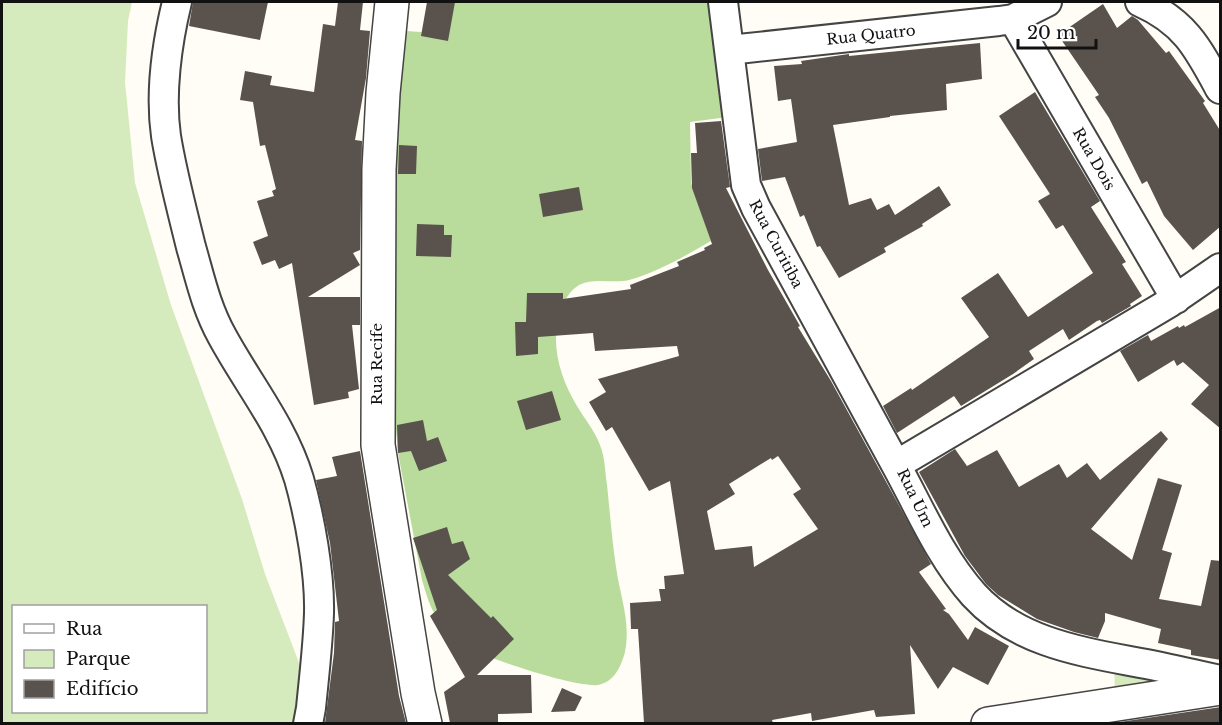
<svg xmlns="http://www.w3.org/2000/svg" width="1222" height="725" font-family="'Libre Baskerville',serif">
<rect width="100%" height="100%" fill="#fffdf5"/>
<path fill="#d5ebbd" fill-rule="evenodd" d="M2 2H132L128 21 125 82 135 183 171 305 242 499 265 574 298 660 314 723H2ZM14 606H206V712H14Z
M1114 660 1171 676 1115 701Z"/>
<path fill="#b9dc9c" d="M444 2H710L728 117 690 122 691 183 711 241C685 256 658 272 629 280 613 284 594 277 579 285 569 291 565 300 561 310 549 342 560 378 577 406 584 418 595 431 600 445 605 457 605 472 607 485 610 513 612 540 616 567 620 596 631 622 625 652 621 667 614 682 598 685 579 688 497 662 480 652 471 647 446 629 440 622 431 611 426 594 422 580L398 453 394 405V140L406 31 436 33Z"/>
<path fill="#5a524d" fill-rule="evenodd" d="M193 2H268L260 40 189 26Z
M338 2H363L360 30 370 31 366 78 355 140 362 141 360 250 353 253 360 265 308 297H360V325H352L359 389 348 392 349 398 314 405 292 263 279 269 275 260 262 265 253 242 268 236 257 201 274 196 272 191 276 189 265 145 260 146 253 102 240 100 245 71 272 76 270 85 314 92 323 24 335 26Z
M427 2H455L448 41 421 36Z
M1103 4 1117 28 1132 16 1138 20 1166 53 1169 51 1205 101 1203 103 1221 132V226L1193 250 1164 216 1147 181 1142 184 1109 118 1095 97 1099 95 1058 35Z
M980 43 982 79 946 84 947 110 890 116V117L833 125 849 205 871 198 877 210 889 204 895 215 939 186 951 205 922 224 923 226 884 248 886 252 839 278 820 246 817 247 804 215 800 217 785 177 762 181 758 149 797 142 791 99 778 101 774 66 802 64 801 61 849 54V56Z
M1035 92 1100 201 1091 207 1126 262 1122 264 1142 296 1130 304 1131 306 1102 323 1100 320 1097 321 1069 340 1063 329 1029 351 1034 359 1013 374 961 406 954 396 897 433 883 406 911 388 912 390 989 337 961 298 998 273 1028 317 1093 273 1063 225 1056 229 1038 201 1050 194 999 116Z
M721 121 730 187 726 188 768 270 800 326 798 327 831 381 931 564 919 572 946 609 943 610 949 614 968 640 975 627 1009 646 988 685 953 667 938 689 910 645 915 714 876 717 874 710 812 721 811 713 772 720 773 723H644L638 629H631L630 603 661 601 659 589H665L664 576 684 574 670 481 649 491 612 427 606 431 589 402 606 392 598 379 679 356 677 346 595 351 593 333 538 337V354L516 356 515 322H526L527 293H563V299L631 289 630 285 679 266 677 262 705 250 704 248 712 244 692 188 691 153H697L695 123ZM778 456 801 489 793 494 818 529 754 567 752 546 715 550 707 511 735 494 729 484 771 458 772 460Z
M399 145 417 146 416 174H398Z
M579 187 583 210 543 217 539 194Z
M417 224 444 225V235H452L451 257 416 256Z
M1221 307V429L1191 404 1209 385 1183 362 1177 366 1174 360 1138 382 1120 351 1148 335 1151 341 1178 326 1179 328 1184 325 1185 327Z
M552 391 561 420 526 430 517 401Z
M423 420 427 441 438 437 447 461 419 471 411 451 398 453 397 425Z
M1161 431 1168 439 1091 529 1132 560 1158 478 1182 485 1162 550 1172 553 1159 599 1201 606 1211 560 1221 561V660L1191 655V650L1158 643 1161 629 1105 613V621L1098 638 1074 632 1037 619 998 595 986 584 965 556 919 472 955 449 967 466 997 450 1019 487 1059 464 1067 478 1087 463 1100 480Z
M360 451 399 696 406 723H325L334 653 335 622 339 621 330 543 316 480 337 476 332 457Z
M447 527 452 544 463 541 470 559 448 575 491 618 493 616 514 639 477 675H531L532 713 498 714V723H450L444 692 465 677 430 616 437 610 413 538Z
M562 688 582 697 575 711 551 712Z
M1221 707V723H1113Z"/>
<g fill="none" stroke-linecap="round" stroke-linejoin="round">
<g stroke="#444" stroke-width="32">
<path id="minor" d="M177 2C167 43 160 94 166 136 172 173 182 210 191 247 200 278 206 307 222 336 248 384 283 426 299 479 310 518 320 574 319 613 318 645 314 677 311 708L308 724
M723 2 746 185 756 208 896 465
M1140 2C1185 22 1198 48 1220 89
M1013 19 1176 299
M729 50 999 21 1013 19 1047 2
M1220 268 1169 303 896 465C920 509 940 557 974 595 1016 641 1077 651 1135 662 1164 667 1192 674 1220 680"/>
</g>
<g stroke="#444" stroke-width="36">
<path id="tertiary" d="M392 2 383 93 379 169 378 445 418 693 425 724
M988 724 1220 688"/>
</g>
<use href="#minor" stroke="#fff" stroke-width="28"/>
<use href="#tertiary" stroke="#fff" stroke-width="33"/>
</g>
<g text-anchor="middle" stroke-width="6" stroke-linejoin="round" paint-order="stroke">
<g font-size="15" fill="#111" stroke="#fff">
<text transform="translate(871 35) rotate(-6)" y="5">Rua Quatro</text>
<text transform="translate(1094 159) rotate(60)" y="5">Rua Dois</text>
<text transform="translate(776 244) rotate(62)" y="5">Rua Curitiba</text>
<text transform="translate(377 364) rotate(-90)" y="5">Rua Recife</text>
<text transform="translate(915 498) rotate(64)" y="5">Rua Um</text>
</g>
</g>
<rect width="1222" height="725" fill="none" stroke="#111111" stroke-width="6"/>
<rect x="12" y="605" width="195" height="108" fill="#ffffff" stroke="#a0a0a0" stroke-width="1.5"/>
<rect x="24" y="624" width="30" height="9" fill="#ffffff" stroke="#a0a0a0" stroke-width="1.5"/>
<text x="66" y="635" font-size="18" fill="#111111">Rua</text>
<rect x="24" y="650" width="30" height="18" fill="#d5ebbd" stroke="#a0a0a0" stroke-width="1.5"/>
<text x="66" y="665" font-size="18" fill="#111111">Parque</text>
<rect x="24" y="680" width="30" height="18" fill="#5a524d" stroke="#a0a0a0" stroke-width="1.5"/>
<text x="66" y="695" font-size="18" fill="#111111">Edifício</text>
<path d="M1018 39v9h78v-9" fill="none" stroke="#111111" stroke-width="3"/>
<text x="1027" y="39" font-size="18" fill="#111111" stroke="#ffffff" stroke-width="4.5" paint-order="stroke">20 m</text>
</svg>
